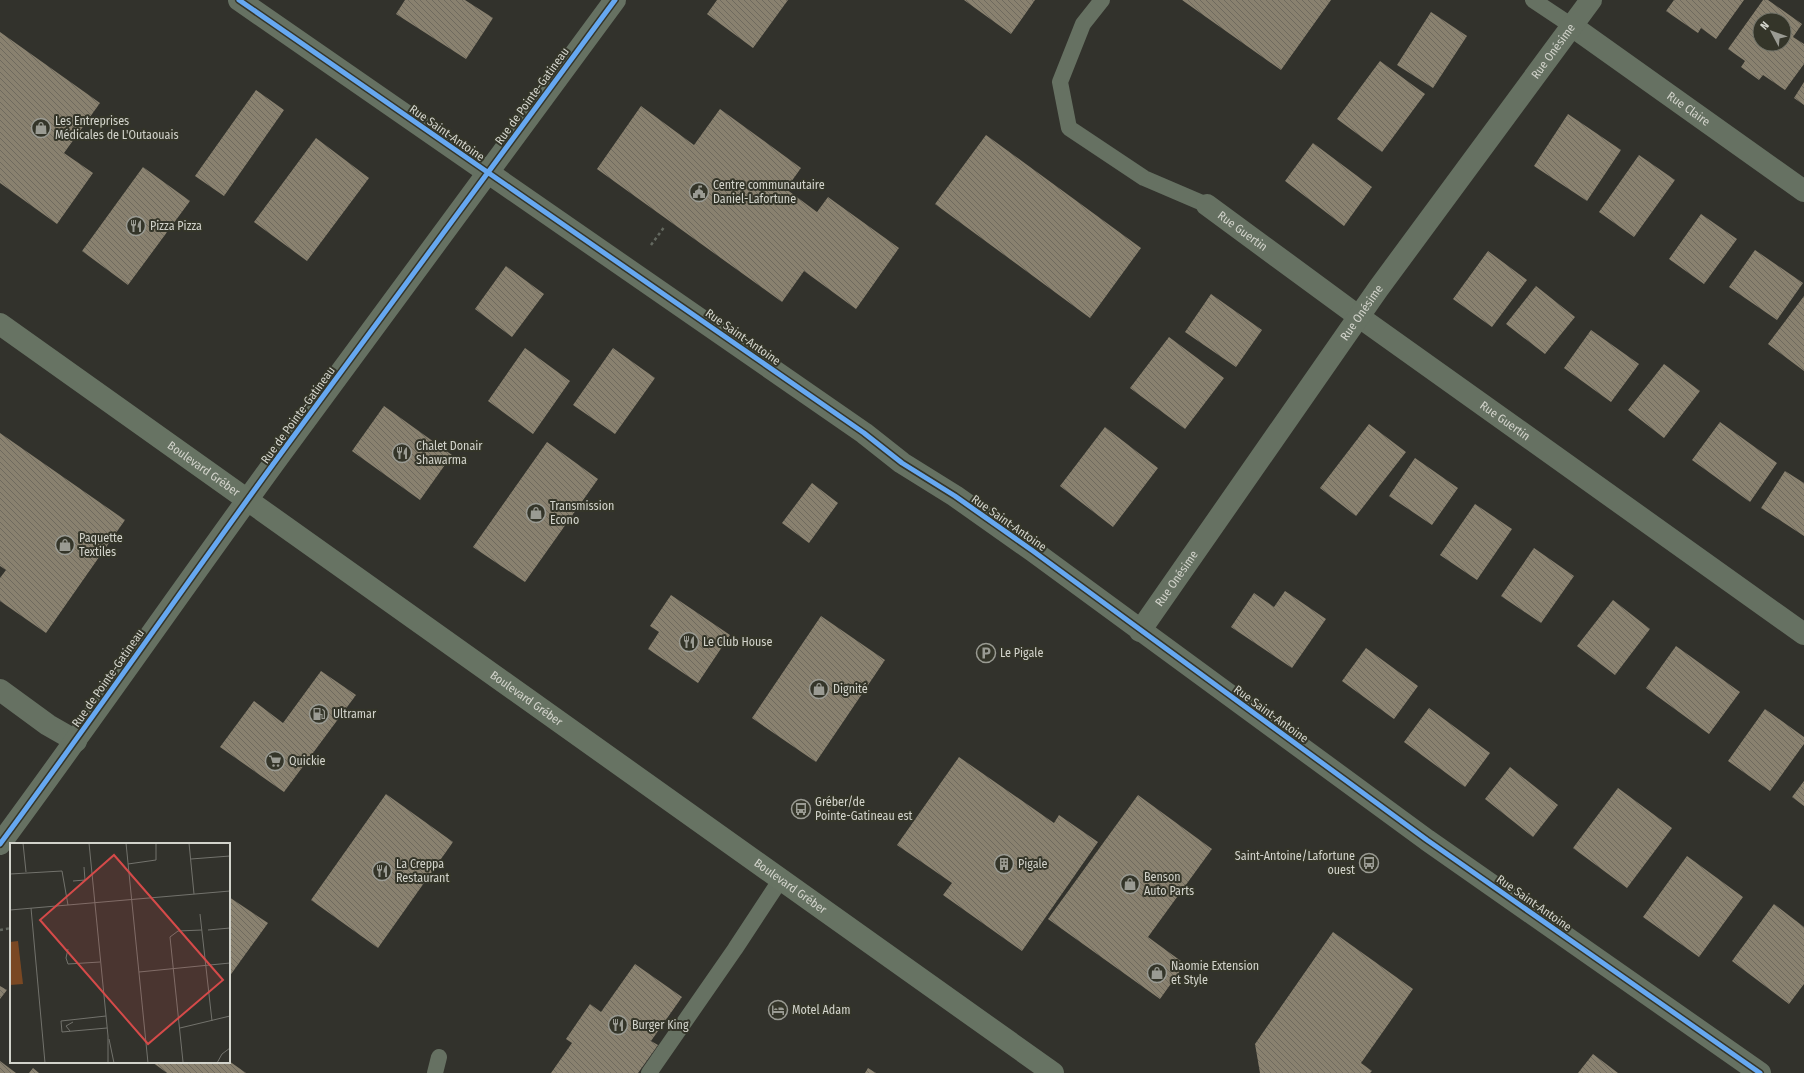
<svg xmlns="http://www.w3.org/2000/svg" width="1804" height="1073" font-family="'Fira Sans Condensed',sans-serif">
<defs>
<pattern id="building-back-hatch" width="6" height="6" patternUnits="userSpaceOnUse"><rect width="6" height="6" fill="#89816f"/><path d="M-1 5l2 2M0 0l6 6M5-1l2 2" fill="none" stroke="#6f6a5e"/></pattern>
</defs>
<rect width="100%" height="100%" fill="#32322c"/>
<path fill="url(#building-back-hatch)" fill-rule="evenodd" d="M405 0H465L493 18 466 59 396 14Z
M717 0H788L753 48 707 14Z
M964 0H1035L1011 34Z
M1182 0H1331L1281 70Z
M1674 0H1744L1716 39 1701 28 1698 33 1666 11Z
M1763 0H1768L1802 24 1793 37 1804 44V64L1785 90 1763 75 1759 80 1741 67 1745 61 1728 49ZM1760 20H1784V44H1760Z
M1431 12 1467 36 1433 88 1397 65Z
M0 32 100 103 64 153 93 173 57 224 0 183Z
M1380 61 1425 94 1382 152 1337 119Z
M1804 82V105L1794 98Z
M256 90 284 110 224 196 195 176Z
M641 106 694 145 720 109 801 168 786 189 817 212 828 197 899 248 856 309 804 271 782 302 597 169Z
M1568 114 1621 150 1587 201 1534 166Z
M986 135 1141 248 1090 318 935 204Z
M316 138 369 178 307 261 254 222Z
M1313 143 1372 187 1344 226 1285 181Z
M1639 155 1675 180 1634 237 1599 212Z
M143 167 190 201 128 285 82 251Z
M1701 214 1737 239 1704 284 1669 259Z
M1755 250 1803 283 1777 320 1729 287Z
M1488 251 1527 280 1492 327 1453 299Z
M506 266 544 294 512 337 475 309Z
M1536 286 1575 317 1545 354 1506 324Z
M1211 294 1262 330 1236 367 1185 332Z
M1804 296V371L1768 344Z
M1591 330 1639 364 1611 402 1564 368Z
M1169 337 1224 378 1185 429 1130 388Z
M525 348 570 381 533 434 488 401Z
M613 348 655 378 615 434 573 405Z
M1664 364 1700 391 1664 438 1628 410Z
M384 406 452 455 420 500 352 451Z
M1720 422 1777 463 1750 502 1692 460Z
M1369 424 1406 452 1356 516 1320 488Z
M1105 427 1158 468 1113 527 1060 486Z
M0 433 125 520 46 633 0 601V578L6 570 0 566Z
M547 442 598 479 525 582 473 547Z
M1415 458 1458 488 1432 525 1389 496Z
M1785 471 1804 483V536L1761 508Z
M812 483 838 503 809 543 782 523Z
M1475 504 1512 529 1477 580 1440 555Z
M1534 548 1574 576 1541 623 1501 596Z
M1285 591 1326 619 1292 668 1231 627 1254 593 1274 607Z
M671 595 730 635 698 683 648 649 659 632 650 626Z
M1613 600 1650 629 1615 675 1577 646Z
M821 616 885 660 816 762 752 718Z
M1676 646 1740 692 1709 734 1646 688Z
M1366 648 1418 686 1394 719 1342 681Z
M321 671 356 695 284 792 220 747 254 701 283 723Z
M1429 708 1490 753 1465 787 1404 742Z
M1765 709 1804 737V744L1770 791 1728 761Z
M959 757 1054 823 1059 815 1098 842 1022 951 943 895 952 883 897 845Z
M1510 767 1558 805 1533 837 1485 799Z
M1804 781V806L1792 797Z
M1618 788 1672 828 1627 888 1573 848Z
M386 794 453 842 378 948 311 900Z
M1138 795 1212 849 1148 937 1185 964 1160 999 1048 919Z
M1687 856 1743 897 1699 957 1643 917Z
M229 897 268 923 229 977Z
M1774 904 1804 927V984L1789 1004 1732 961Z
M1333 932 1413 989 1361 1063 1372 1071 1370 1073H1260L1255 1044Z
M635 964 682 997 651 1041 658 1045 638 1073H551L572 1043 566 1039 590 1004 601 1012Z
M0 986 7 990 0 999Z
M1593 1054 1618 1073H1578Z
M0 1061 16 1073H0Z
M229 1061 246 1073H167L152 1062Z
M33 1068 39 1073H29Z
M868 1068 876 1073H865Z"/>
<g fill="none" stroke-linecap="round" stroke-linejoin="round">
<path stroke="#63685f" stroke-width="2.5" stroke-dasharray="3 3" stroke-linecap="butt" d="M651 245 665 226
M0 930 11 928"/>
<path stroke="#667162" stroke-width="16" d="M1102 0 1083 24 1060 82 1069 128 1144 178 1207 205
M1533 0 1572 26
M435 1073 439 1057
M649 1073 735 949 781 879"/>
<g stroke="#667162" stroke-width="22">
<path d="M239 0 864 433 902 463 955 496 1033 551 1427 840 1760 1073"/>
<path id="s1" d="M1572 26 1804 191"/>
<path id="s2" d="M1207 205 1358 316 1804 634"/>
<path id="s3" d="M1140 631 1378 289 1591 0"/>
<path d="M0 690 48 725 76 741"/>
<path d="M0 844C96 714 187 582 282 452 393 301 504 151 615 0"/>
</g>
<path stroke="#677363" stroke-width="22" id="s4" d="M0 324 1053 1073"/>
<g stroke="#343529" stroke-width="8">
<path id="cycleway" d="M239 0 864 433 902 463 955 496 1033 551 1427 840 1760 1073
M0 844C96 714 187 582 282 452 393 301 504 151 615 0"/>
</g>
<use href="#cycleway" stroke="#66a8f1" stroke-width="5"/>
</g>
<defs>
<g id="shop-ring" transform="scale(1)"><circle r="9.5" fill="#343529" stroke="#9a9b93" stroke-width="1.5"/><path d="M-5-2.5h2.3a2.7 3.5 0 0 1 5.4 0H5L5.5 6h-11ZM-1.5-2.5h3a1.5 2.3 0 0 0-3 0Z" fill="#9a9b93"/></g>
<g id="civic-ring" transform="scale(1)"><circle r="9.5" fill="#343529" stroke="#9a9b93" stroke-width="1.5"/><path d="M-.6-6.5H3V-4.5H.6V-3L4-1V1h2V6H-6V1h2V-1L-.6-3ZM-1.2 2.5V6h2.4V2.5Z" fill="#9a9b93"/></g>
<g id="restaurant-ring" transform="scale(1)"><circle r="9.5" fill="#343529" stroke="#9a9b93" stroke-width="1.5"/><path d="M-5-6h1v4h1v-4h1v4h1v-4h1v5L-1.5 .5V6h-2V.5L-5-1ZM5-6V6H3V1.5H1.5Q1.5-4 5-6Z" fill="#9a9b93"/></g>
<g id="parking-ring" transform="scale(1)"><circle r="9.5" fill="#343529" stroke="#9a9b93" stroke-width="1.5"/><path d="M-3.5-5.5H1a3.5 3.5 0 0 1 0 7H-1V5.5H-3.5ZM-1-3.4V-.6H.8a1.4 1.4 0 0 0 0-2.8Z" fill="#9a9b93"/></g>
<g id="fuel-ring" transform="scale(1)"><circle r="9.5" fill="#343529" stroke="#9a9b93" stroke-width="1.5"/><path d="M-5.5-6h7V0h2V4h1.3V-2.5L3-4.5l.8-.8L6-3V5H2.5V1h-1V6h-7ZM-4.2-4.7v3.2H.2V-4.7Z" fill="#9a9b93"/></g>
<g id="supermarket-ring" transform="scale(1)"><circle r="9.5" fill="#343529" stroke="#9a9b93" stroke-width="1.5"/><path d="M-6-5.5h2.5l.6 2H6L4.5 2H-2.5L-4.4-4H-6ZM-1.5 3.2a1.3 1.3 0 1 0 .1 0ZM3 3.2a1.3 1.3 0 1 0 .1 0Z" fill="#9a9b93"/></g>
<g id="bus-ring" transform="scale(1)"><circle r="9.5" fill="#343529" stroke="#9a9b93" stroke-width="1.5"/><path d="M-5-6H5V4H4V6H2V4H-2V6H-4V4H-5ZM-3.5-4V0h7V-4ZM-3.5 1.2v1.5H-2V1.2ZM2 1.2v1.5H3.5V1.2Z" fill="#9a9b93"/></g>
<g id="building-ring" transform="scale(1)"><circle r="9.5" fill="#343529" stroke="#9a9b93" stroke-width="1.5"/><path d="M-4-6H4V6H1V3H-1V6H-4ZM-2.5-4.3h1.7v1.8h-1.7ZM.8-4.3h1.7v1.8H.8ZM-2.5-1h1.7V.8h-1.7ZM.8-1h1.7V.8H.8Z" fill="#9a9b93"/></g>
<g id="hotel-ring" transform="scale(1)"><circle r="9.5" fill="#343529" stroke="#9a9b93" stroke-width="1.5"/><path d="M-6-4.5h1.5V1H6V5H4.5V3h-9V5H-6ZM-4 0a1.8 1.8 0 1 1 3.6 0ZM.5 0V-2.5h3Q6-2.5 6 0Z" fill="#9a9b93"/></g>
</defs>
<g fill-rule="evenodd">
<use href="#shop-ring" x="41" y="128"/>
<use href="#civic-ring" x="699" y="192"/>
<use href="#restaurant-ring" x="136" y="226"/>
<use href="#restaurant-ring" x="402" y="453"/>
<use href="#shop-ring" x="536" y="513"/>
<use href="#shop-ring" x="65" y="545"/>
<use href="#restaurant-ring" x="689" y="642"/>
<use href="#parking-ring" x="986" y="653"/>
<use href="#shop-ring" x="819" y="689"/>
<use href="#fuel-ring" x="319" y="714"/>
<use href="#supermarket-ring" x="275" y="761"/>
<use href="#bus-ring" x="801" y="809"/>
<use href="#bus-ring" x="1369" y="863"/>
<use href="#building-ring" x="1004" y="864"/>
<use href="#restaurant-ring" x="382" y="871"/>
<use href="#shop-ring" x="1130" y="884"/>
<use href="#shop-ring" x="1157" y="973"/>
<use href="#hotel-ring" x="778" y="1010"/>
<use href="#restaurant-ring" x="618" y="1025"/>
</g>
<g text-anchor="middle" stroke-width="4" stroke-linejoin="round" paint-order="stroke">
<g font-size="12" fill="#d2d3cb" stroke="#343529">
<text dy="4" stroke="none"><textPath href="#s3" startOffset="712">Rue Onésime</textPath></text>
<text transform="translate(532 96) rotate(-54)" y="4">Rue de Pointe-Gatineau</text>
<text dy="4" stroke="none"><textPath href="#s1" startOffset="143">Rue Claire</textPath></text>
<text transform="translate(447 133) rotate(35)" y="4">Rue Saint-Antoine</text>
<text dy="4" stroke="none"><textPath href="#s2" startOffset="44">Rue Guertin</textPath></text>
<text dy="4" stroke="none"><textPath href="#s3" startOffset="388">Rue Onésime</textPath></text>
<text transform="translate(743 337) rotate(35)" y="4">Rue Saint-Antoine</text>
<text transform="translate(298 415) rotate(-54)" y="4">Rue de Pointe-Gatineau</text>
<text dy="4" stroke="none"><textPath href="#s2" startOffset="368">Rue Guertin</textPath></text>
<text dy="4" stroke="none"><textPath href="#s4" startOffset="250">Boulevard Gréber</textPath></text>
<text transform="translate(1009 523) rotate(35)" y="4">Rue Saint-Antoine</text>
<text dy="4" stroke="none"><textPath href="#s3" startOffset="64">Rue Onésime</textPath></text>
<text transform="translate(108 678) rotate(-55)" y="4">Rue de Pointe-Gatineau</text>
<text dy="4" stroke="none"><textPath href="#s4" startOffset="646">Boulevard Gréber</textPath></text>
<text transform="translate(1271 714) rotate(36)" y="4">Rue Saint-Antoine</text>
<text dy="4" stroke="none"><textPath href="#s4" startOffset="970">Boulevard Gréber</textPath></text>
<text transform="translate(1534 903) rotate(35)" y="4">Rue Saint-Antoine</text>
</g>
<g font-size="12" fill="#d2d3cb" stroke="#343529" text-anchor="start">
<text x="55" y="125">Les Entreprises<tspan x="55" dy="14">Médicales de L'Outaouais</tspan></text>
<text x="713" y="189">Centre communautaire<tspan x="713" dy="14">Daniel-Lafortune</tspan></text>
<text x="150" y="230">Pizza Pizza</text>
<text x="416" y="450">Chalet Donair<tspan x="416" dy="14">Shawarma</tspan></text>
<text x="550" y="510">Transmission<tspan x="550" dy="14">Econo</tspan></text>
<text x="79" y="542">Paquette<tspan x="79" dy="14">Textiles</tspan></text>
<text x="703" y="646">Le Club House</text>
<text x="1000" y="657">Le Pigale</text>
<text x="833" y="693">Dignité</text>
<text x="333" y="718">Ultramar</text>
<text x="289" y="765">Quickie</text>
<text x="815" y="806">Gréber/de<tspan x="815" dy="14">Pointe-Gatineau est</tspan></text>
<text x="1355" y="860" text-anchor="end">Saint-Antoine/Lafortune<tspan x="1355" dy="14">ouest</tspan></text>
<text x="396" y="868">La Creppa<tspan x="396" dy="14">Restaurant</tspan></text>
<text x="1018" y="868">Pigale</text>
<text x="1144" y="881">Benson<tspan x="1144" dy="14">Auto Parts</tspan></text>
<text x="1171" y="970">Naomie Extension<tspan x="1171" dy="14">et Style</tspan></text>
<text x="792" y="1014">Motel Adam</text>
<text x="632" y="1029">Burger King</text>
</g>
</g>
<g transform="translate(10 843)">
<rect width="220" height="220" fill="#32322c"/>
<path d="M8 98 13 141 0 142V99Z" fill="#7a4823"/>
<path fill="none" stroke="#72726c" stroke-width="1" d="M13 0 16 29M79 0 98 193V220M116 0 138 220M179 0 184 51M181 16 220 13M118 21 146 17V0M0 31 52 28 58 62M63 38 75 37 74 24M21 65 35 220M0 67 220 48M190 71 202 178M198 87 220 85M58 106 56 115 58 121 90 119M129 129 220 120M96 173 51 178 52 189 97 185M170 185 220 173M60 188 56 183 63 179M99 196 104 220M173 219 160 94 168 88 192 87M161 220H184M207 220 212 211 220 205"/>
<path fill="#d54a49" fill-opacity="0.15" stroke="#d54a49" stroke-width="2" d="M104 12 213 137 138 201 30 77Z"/>
<rect width="220" height="220" fill="none" stroke="#d2d3cb" stroke-width="2"/>
</g>
<g transform="translate(1772 32) rotate(311)"><circle r="19" fill="#343529" stroke="#73746a"/>
<path d="M0-3L7 15L0 10L-7 15Z" fill="#9a9b93"/>
<text y="-6" font-size="11" font-weight="bold" text-anchor="middle" fill="#d2d3cb">N</text>
</g>
</svg>
